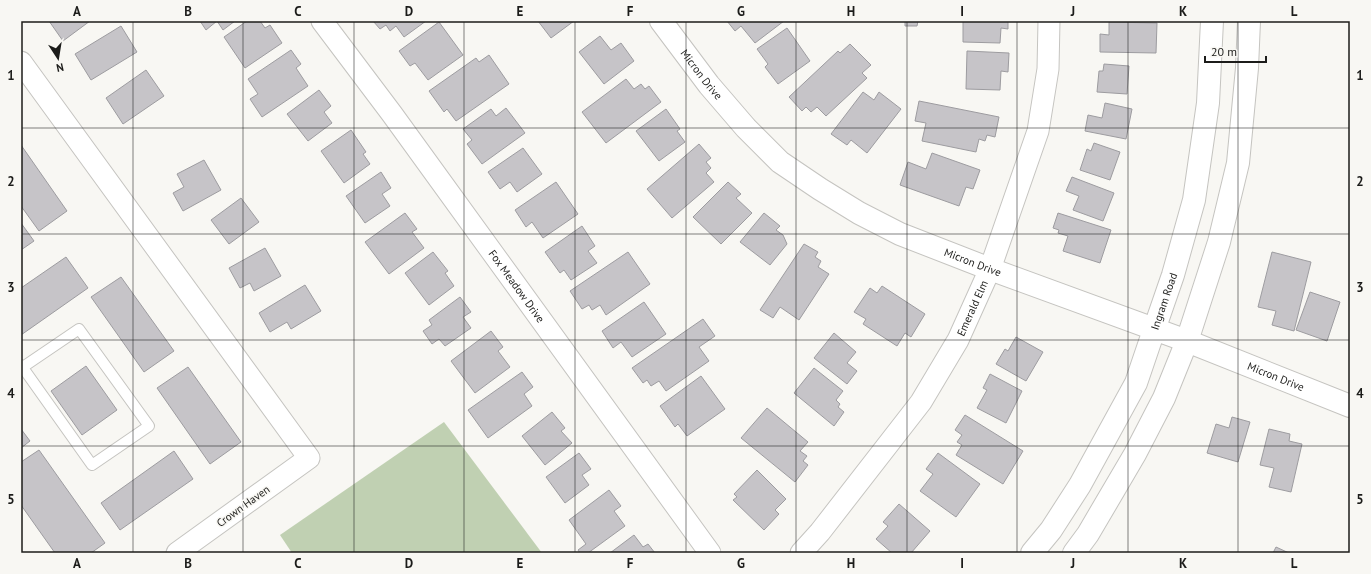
<svg xmlns="http://www.w3.org/2000/svg" width="1371" height="574" font-family="'PT Sans',sans-serif">
<rect width="100%" height="100%" fill="#f8f7f3"/>
<path fill="#c0d0b2" d="M444 422 542 553H292L280 535Z"/>
<path fill="#c6c4c8" stroke="#9d9ca0" d="M49 21H90L63 41Z
M200 21H235L223 30 217 21 206 30Z
M247 21H260L265 28 270 25 282 43 245 68 224 37Z
M373 21H426L404 37 396 26 390 31 386 25 380 29Z
M538 21H574L551 38Z
M727 21H784L755 43 741 26 735 31Z
M905 21H918L917 26H905Z
M963 21H1008V29L1001 28 1000 43 963 42Z
M439 22 463 55 428 80 415 63 410 66 399 51Z
M1109 22 1157 23 1156 53 1100 52V34L1109 35Z
M121 26 137 52 91 80 75 54Z
M787 28 810 61 778 84 765 67 768 64 757 49Z
M600 36 611 50 621 43 634 61 604 84 579 52Z
M850 44 871 65 862 73 867 78 826 116 817 107 811 112 806 107 802 111 789 97 838 51 840 53Z
M291 50 301 64 296 68 308 86 262 117 250 99 258 94 248 79Z
M967 51 1009 53 1008 72 1001 71 1000 90 966 89Z
M489 55 509 84 456 121 447 109 444 112 429 91 476 58 479 62Z
M1104 64 1129 66 1127 94 1097 92 1099 71H1103Z
M146 70 164 96 123 124 106 98Z
M626 79 634 89 641 84 645 89 649 86 661 102 606 143 582 112Z
M319 90 331 106 324 112 332 123 308 141 287 114Z
M863 92 874 100 879 92 901 109 867 153 851 140 847 145 831 134Z
M919 101 999 117 995 137 987 135 985 141 979 139 976 152 922 141 926 123 915 121Z
M1105 103 1132 109 1126 139 1085 131 1088 115 1102 118Z
M506 108 525 133 482 164 467 144 472 140 463 129 491 109 496 116Z
M666 109 680 129 677 131 685 142 659 161 636 131Z
M351 130 366 152 363 154 370 164 344 183 321 151Z
M1094 143 1120 152 1110 180 1080 170 1087 149 1091 151Z
M699 144 711 158 706 162 711 168 706 173 714 182 672 218 647 189Z
M21 145 67 211 39 231 21 206Z
M523 148 542 174 517 192 510 182 500 189 488 172Z
M932 153 980 170 973 189 966 187 959 206 900 185 908 162 926 169Z
M204 160 221 190 183 211 173 193 184 187 177 174Z
M381 172 391 188 382 194 390 206 365 223 346 196Z
M1072 177 1114 193 1103 221 1073 210 1079 196 1066 191Z
M556 182 578 214 543 238 532 222 526 227 515 210Z
M728 182 741 194 736 198 752 213 721 244 693 217Z
M241 198 259 222 229 244 211 220Z
M405 213 417 229 412 232 424 248 389 274 365 242Z
M764 213 780 226 776 230 783 235 787 244 770 265 740 242Z
M1058 213 1111 230 1100 263 1063 251 1068 236 1058 233 1059 230 1053 228Z
M21 223 34 241 21 250Z
M582 226 595 246 588 251 597 263 571 280 564 270 560 273 545 252Z
M804 244 818 252 815 257 821 261 818 267 829 274 799 320 780 307 773 318 760 310Z
M265 248 281 276 254 291 250 283 240 288 229 268Z
M433 252 448 271 445 273 454 286 429 305 405 273Z
M628 252 650 284 606 315 600 305 592 310 589 305 582 309 570 291Z
M1272 252 1311 262 1294 331 1272 325 1276 311 1258 307Z
M66 257 88 288 21 335V288Z
M121 277 174 351 144 372 91 297Z
M305 285 321 311 291 329 287 322 270 332 259 313Z
M882 286 925 314 911 337 905 333 897 346 863 324 866 319 854 312 870 288 877 293Z
M1310 292 1340 302 1327 341 1296 330Z
M460 297 471 312 463 317 471 328 445 346 439 339 432 344 423 331 432 325 429 320Z
M644 302 666 334 632 357 621 342 613 348 602 331Z
M703 319 715 336 699 347 709 361 666 391 659 381 651 386 647 380 643 383 632 368Z
M491 331 503 347 498 351 510 367 475 393 451 361Z
M834 333 856 352 847 363 857 371 847 384 814 358Z
M1016 337 1043 352 1026 381 996 364 1005 349 1008 351Z
M86 366 117 410 82 435 51 391Z
M188 367 241 442 210 464 157 388Z
M814 368 843 391 836 400 840 404 838 407 844 412 834 426 794 393Z
M522 372 533 387 524 394 532 406 488 438 468 410Z
M990 374 1022 391 1006 423 977 408 987 390 983 388Z
M701 376 725 409 687 436 678 424 675 427 660 406Z
M767 408 808 442 800 451 807 456 803 461 808 465 795 482 741 438Z
M552 412 565 428 561 431 572 443 545 465 522 436Z
M965 415 1023 451 1003 484 956 455 962 445 957 442 962 435 955 430Z
M1232 417 1250 422 1238 462 1207 453 1216 424 1229 428Z
M21 429 30 441 21 448Z
M1269 429 1290 434 1289 441 1302 444 1291 492 1269 487 1274 468 1260 465Z
M39 450 105 543 91 553H55L21 505V462Z
M174 451 193 479 120 530 101 503Z
M579 453 591 469 582 475 589 485 565 503 546 477Z
M938 453 980 484 956 517 920 491 933 474 926 469Z
M757 470 786 499 775 510 779 514 764 530 733 500 737 497 734 494Z
M609 490 621 506 614 511 625 526 588 553H580L578 550 586 544 569 520Z
M899 504 930 531 911 553H892L876 539 888 526 883 522Z
M634 535 643 547 648 544 655 553H610Z
M1276 547 1289 553H1273Z"/>
<g fill="none" stroke-linecap="round" stroke-linejoin="round">
<g stroke="#c5c4c0" stroke-width="12">
<path id="service" d="M21 365 92 465 149 426 79 329 23 367"/>
</g>
<g stroke="#c5c4c0" stroke-width="23">
<g id="minor">
<path id="s1" d="M322 21 392 114 710 553"/>
<path d="M21 62 309 458 177 553"/>
<path id="s2" d="M801 553 820 532 921 402 958 340 990 269 1038 131 1048 69 1049 21"/>
</g>
</g>
<g stroke="#c5c4c0" stroke-width="24">
<g id="tertiary">
<path id="s3" d="M661 21 709 85 746 128 780 162 820 189 859 213 900 234 990 269 1187 341 1350 406"/>
<path id="s4" d="M1032 553 1051 530 1080 485 1136 383 1154 330 1173 275 1194 200 1208 103 1212 21"/>
<path d="M1074 553 1088 534 1135 454 1164 398 1187 341 1219 242 1238 163 1247 68 1249 21"/>
</g>
</g>
<use href="#service" stroke="#fff" stroke-width="10"/>
<use href="#minor" stroke="#fff" stroke-width="21"/>
<use href="#tertiary" stroke="#fff" stroke-width="22"/>
</g>
<path fill="none" stroke="#1c1c1a" stroke-width="1" stroke-opacity="0.55" d="M133 21V553M243 21V553M354 21V553M464 21V553M575 21V553M686 21V553M796 21V553M907 21V553M1017 21V553M1128 21V553M1238 21V553M21 128H1350M21 234H1350M21 340H1350M21 446H1350"/>
<g text-anchor="middle" stroke-width="3" stroke-linejoin="round" paint-order="stroke">
<g font-size="11" fill="#1c1c1a" stroke="#f8f7f3">
<text dy="4" stroke="none"><textPath href="#s3" startOffset="67">Micron Drive</textPath></text>
<text dy="4" stroke="none"><textPath href="#s3" startOffset="403">Micron Drive</textPath></text>
<text dy="4" stroke="none"><textPath href="#s1" startOffset="329">Fox Meadow Drive</textPath></text>
<text dy="4" stroke="none"><textPath href="#s4" startOffset="286">Ingram Road</textPath></text>
<text dy="4" stroke="none"><textPath href="#s2" startOffset="300">Emerald Elm</textPath></text>
<text dy="4" stroke="none"><textPath href="#s3" startOffset="727">Micron Drive</textPath></text>
<text transform="translate(243 506) rotate(-36)" y="4">Crown Haven</text>
</g>
</g>
<rect width="1371" height="574" fill="none" stroke="#f8f7f3" stroke-width="44"/>
<g transform="translate(58 58) rotate(168)" stroke="#f8f7f3" stroke-width="3" paint-order="stroke">
<path d="M0-3L7 15L0 10L-7 15Z" fill="#1c1c1a"/>
<text y="-6" font-size="11" font-weight="bold" text-anchor="middle" fill="#1c1c1a">N</text>
</g>
<path d="M1205 56v6h61v-6" fill="none" stroke="#1c1c1a" stroke-width="2"/>
<text x="1211" y="56" font-size="12" fill="#1c1c1a" stroke="#f8f7f3" stroke-width="3" paint-order="stroke">20 m</text>
<rect x="22" y="22" width="1327" height="530" fill="none" stroke="#1c1c1a" stroke-width="1.5"/>
<g font-size="13" text-anchor="middle" font-weight="bold" fill="#1c1c1a">
<text x="77" y="16">A</text>
<text x="188" y="16">B</text>
<text x="298" y="16">C</text>
<text x="409" y="16">D</text>
<text x="520" y="16">E</text>
<text x="630" y="16">F</text>
<text x="741" y="16">G</text>
<text x="851" y="16">H</text>
<text x="962" y="16">I</text>
<text x="1073" y="16">J</text>
<text x="1183" y="16">K</text>
<text x="1294" y="16">L</text>
<text x="11" y="80">1</text>
<text x="1360" y="80">1</text>
<text x="11" y="186">2</text>
<text x="1360" y="186">2</text>
<text x="11" y="292">3</text>
<text x="1360" y="292">3</text>
<text x="11" y="398">4</text>
<text x="1360" y="398">4</text>
<text x="11" y="504">5</text>
<text x="1360" y="504">5</text>
<text x="77" y="568">A</text>
<text x="188" y="568">B</text>
<text x="298" y="568">C</text>
<text x="409" y="568">D</text>
<text x="520" y="568">E</text>
<text x="630" y="568">F</text>
<text x="741" y="568">G</text>
<text x="851" y="568">H</text>
<text x="962" y="568">I</text>
<text x="1073" y="568">J</text>
<text x="1183" y="568">K</text>
<text x="1294" y="568">L</text>
</g>
</svg>
